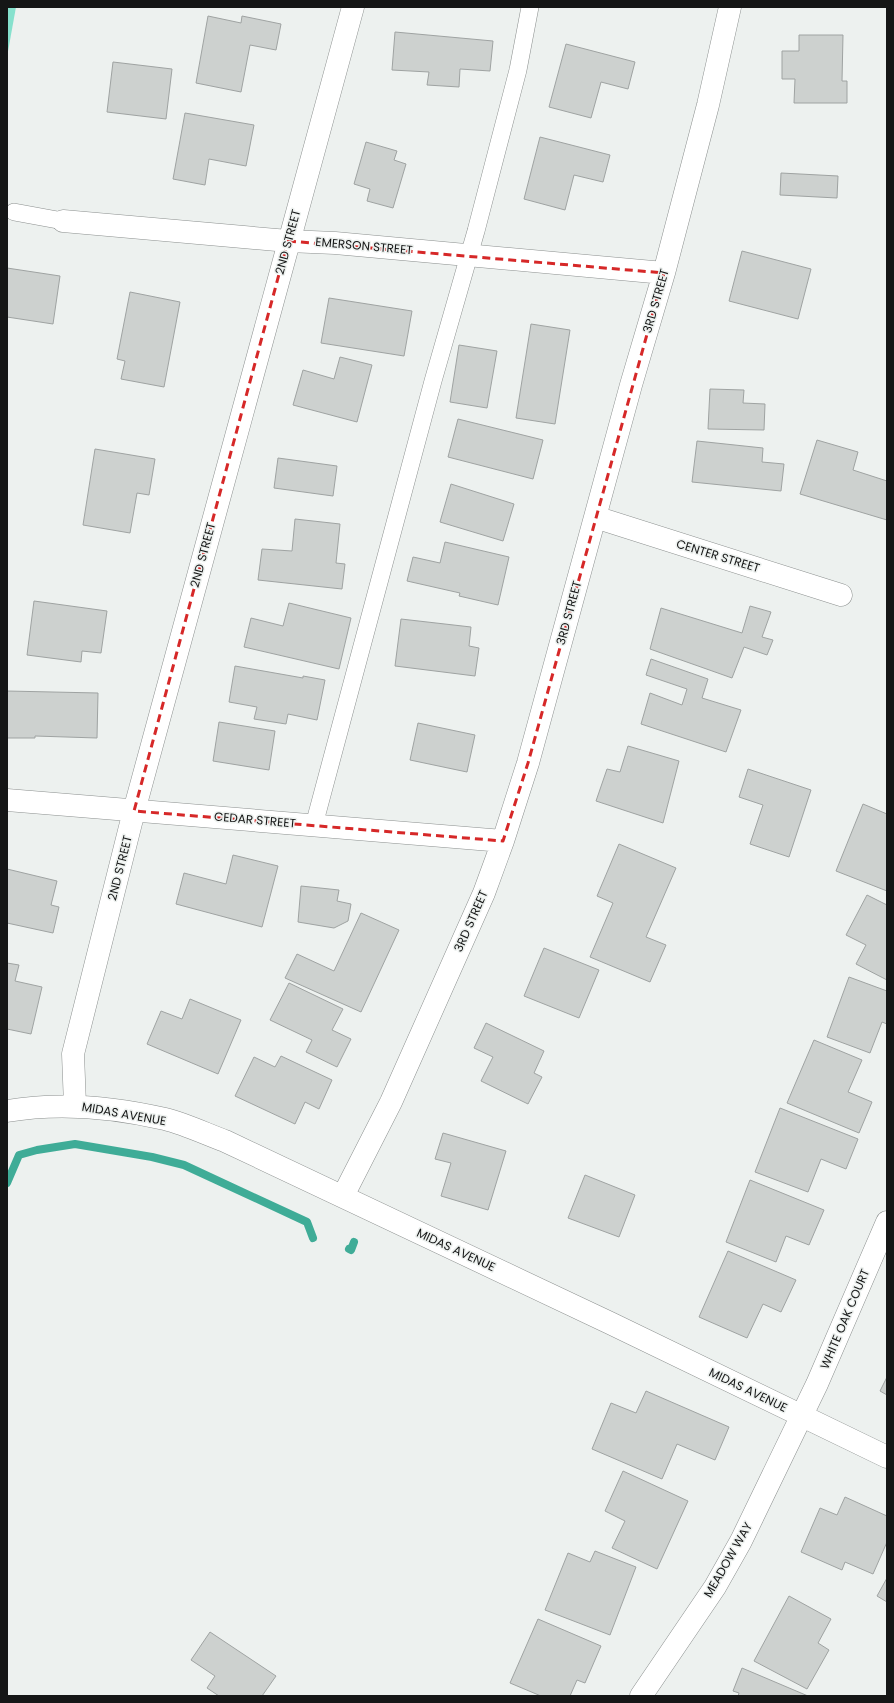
<svg xmlns="http://www.w3.org/2000/svg" width="894" height="1703" font-family="Poppins,sans-serif">
<rect width="100%" height="100%" fill="#edf1ef"/>
<path fill="#86e1cd" d="M7 7H16L7 57Z"/>
<g fill="none" stroke-linecap="round" stroke-linejoin="round">
<path stroke="#3fac97" stroke-width="8" d="M7 1183 19 1155 37 1150 75 1144 152 1157 184 1165 307 1222 313 1238
M349 1249 351 1250 354 1242"/>
</g>
<path fill="#cdd1cf" stroke="#9fa3a2" d="M208 16 241 23 242 16 281 24 276 50 250 45 241 92 196 83Z
M395 32 493 41 490 71 460 69 459 87 427 85 429 72 392 70Z
M799 35H843L842 81H847V103H794L795 79H782V51H799Z
M566 44 635 62 628 89 601 82 591 118 549 107Z
M113 62 172 69 166 119 107 112Z
M185 113 254 125 246 166 209 159 205 185 173 179Z
M540 137 610 155 603 182 574 175 565 210 524 199Z
M366 142 397 151 394 160 406 164 393 208 367 201 370 189 354 184Z
M781 173 838 176 837 198 780 195Z
M742 251 811 269 798 319 729 301Z
M7 268 60 276 53 324 7 317Z
M130 292 180 302 164 387 121 379 125 361 117 359Z
M329 298 412 311 404 356 321 343Z
M531 324 570 330 555 424 516 418Z
M459 345 497 351 487 408 450 402Z
M340 357 372 365 357 422 293 405 303 370 334 379Z
M710 389 744 390 743 403 765 404 764 430 708 429Z
M458 419 543 440 533 479 448 457Z
M817 440 858 452 853 470 887 481V520L800 494Z
M697 441 763 448 762 462 784 464 781 491 692 482Z
M95 449 155 459 149 495 137 493 130 533 83 525Z
M278 458 337 466 333 496 274 488Z
M451 484 514 504 503 541 440 522Z
M295 519 340 524 336 563 345 564 342 589 258 580 262 549 292 551Z
M445 542 509 557 498 605 459 596 460 593 407 581 413 557 440 563Z
M34 601 107 611 101 653 82 651 81 662 27 655Z
M289 603 351 618 339 669 244 647 251 618 283 626Z
M750 606 771 612 762 637 773 640 767 655 744 647 732 678 650 649 661 608 742 633Z
M401 619 471 627 469 646 479 648 475 676 395 666Z
M651 659 708 679 702 698 741 710 726 752 641 724 650 693 682 705 687 689 646 675Z
M235 666 303 678V676L325 680 317 720 288 714 286 724 254 719 257 707 229 702Z
M7 691 98 693 97 738 35 736V738H7Z
M219 722 275 731 269 770 213 761Z
M418 723 475 735 467 772 410 760Z
M628 746 679 761 663 823 596 801 607 769 620 772Z
M748 769 811 790 789 857 750 844 763 805 739 797Z
M863 804 887 814V891L836 871Z
M619 844 676 868 646 937 666 945 650 982 590 957 613 903 597 896Z
M233 855 278 866 262 927 176 904 184 873 226 884Z
M7 869 57 881 51 905 59 907 53 933 7 923Z
M301 886 339 890 337 901 351 904 348 921 334 928 298 922Z
M867 895 887 905V980L856 964 866 945 846 935Z
M361 913 399 930 361 1012 285 978 297 954 334 971Z
M544 948 599 970 579 1018 524 996Z
M7 963 19 965 15 981 42 987 31 1034 7 1029Z
M849 977 887 991V1024L882 1022 870 1053 827 1037Z
M289 983 343 1009 332 1030 351 1039 337 1067 306 1052 312 1040 270 1020Z
M190 999 241 1020 218 1074 147 1044 161 1011 182 1019Z
M486 1023 544 1051 534 1073 542 1077 528 1104 481 1081 493 1057 474 1048Z
M814 1040 862 1060 848 1092 872 1102 859 1133 787 1103Z
M281 1056 332 1080 319 1109 305 1102 295 1124 235 1096 254 1057 275 1067Z
M780 1108 858 1139 846 1169 821 1159 808 1192 755 1172Z
M443 1133 506 1151 488 1210 441 1196 451 1163 435 1159Z
M585 1175 635 1195 619 1237 568 1218Z
M750 1180 824 1210 809 1245 786 1236 776 1262 726 1242Z
M728 1251 796 1280 781 1312 763 1304 747 1338 699 1317Z
M887 1377V1395L880 1391Z
M646 1391 729 1427 715 1460 677 1444 662 1479 592 1449 611 1403 636 1413Z
M623 1471 688 1501 657 1569 612 1548 625 1521 605 1511Z
M845 1497 887 1516V1542L873 1574 845 1562 842 1570 801 1552 820 1508 837 1515Z
M595 1551 636 1567 610 1635 545 1610 568 1553 590 1562Z
M887 1578V1602L877 1596Z
M789 1596 831 1619 818 1643 829 1650 807 1689 754 1661Z
M538 1619 601 1646 585 1683 577 1680 570 1696H541L510 1683Z
M210 1632 276 1676 262 1696H219L207 1688 215 1676 191 1660Z
M742 1668 808 1696H738L739 1693 733 1691Z"/>
<g fill="none" stroke-linecap="round" stroke-linejoin="round">
<g stroke="#8c908f" stroke-width="18">
<path id="service" d="M14 212 63 221
M314 825 433 381 476 231 518 70 530 7"/>
</g>
<g stroke="#8c908f" stroke-width="23">
<path id="minor" d="M63 221 288 241 335 243 664 273
M595 517 841 595
M7 800 503 841
M75 1105 73 1054 134 811 353 7
M343 1196 391 1102 484 893 503 841 528 763 631 385 664 273 708 105 730 7
M641 1696 715 1587 741 1541 817 1384 887 1222"/>
</g>
<g stroke="#8c908f" stroke-width="23">
<path id="tertiary" d="M7 1111C59 1102 113 1107 165 1119 185 1124 206 1134 225 1141L610 1323 887 1457"/>
</g>
<use href="#service" stroke="#fff" stroke-width="17"/>
<use href="#minor" stroke="#fff" stroke-width="22"/>
<use href="#tertiary" stroke="#fff" stroke-width="22"/>
</g>
<path fill="none" stroke="#d62828" stroke-width="3" stroke-dasharray="8 5" stroke-linejoin="round" d="M288 241 664 273 528 763 503 841 134 811Z"/>
<g text-anchor="middle" stroke-width="3" stroke-linejoin="round" paint-order="stroke">
<g font-size="12" fill="#151616" stroke="#edf1ef">
<text transform="translate(288 242) rotate(-75)" y="4">2ND STREET</text>
<text transform="translate(364 246) rotate(5)" y="4">EMERSON STREET</text>
<text transform="translate(656 301) rotate(-74)" y="4">3RD STREET</text>
<text transform="translate(203 555) rotate(-75)" y="4">2ND STREET</text>
<text transform="translate(718 556) rotate(17)" y="4">CENTER STREET</text>
<text transform="translate(569 613) rotate(-75)" y="4">3RD STREET</text>
<text transform="translate(255 820) rotate(5)" y="4">CEDAR STREET</text>
<text transform="translate(120 868) rotate(-76)" y="4">2ND STREET</text>
<text transform="translate(471 921) rotate(-66)" y="4">3RD STREET</text>
<text transform="translate(124 1114) rotate(10)" y="4">MIDAS AVENUE</text>
<text transform="translate(456 1250) rotate(25)" y="4">MIDAS AVENUE</text>
<text transform="translate(845 1319) rotate(-67)" y="4">WHITE OAK COURT</text>
<text transform="translate(748 1390) rotate(26)" y="4">MIDAS AVENUE</text>
<text transform="translate(728 1560) rotate(-60)" y="4">MEADOW WAY</text>
</g>
</g>
<rect width="894" height="1703" fill="none" stroke="#151616" stroke-width="16"/>
</svg>
